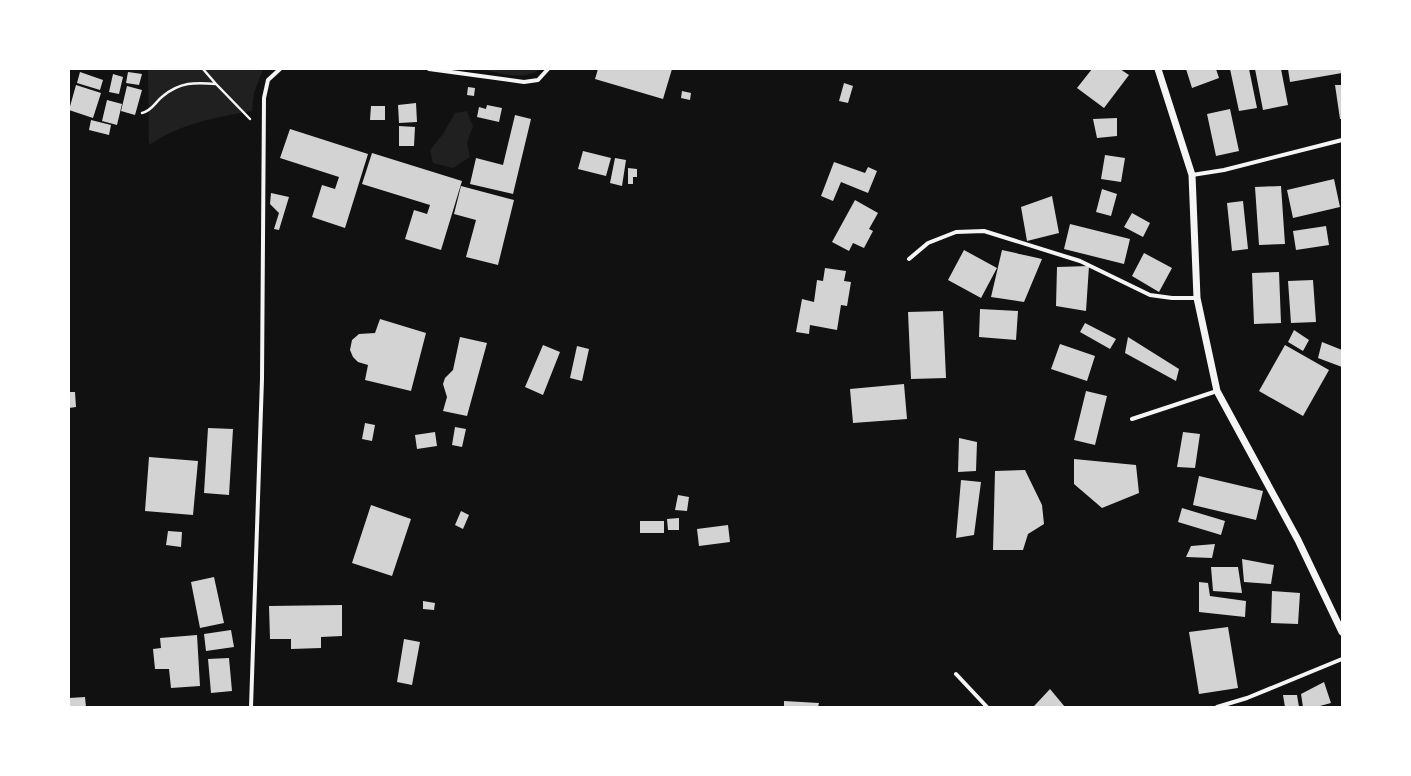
<svg xmlns="http://www.w3.org/2000/svg" width="1411" height="776" font-family="'Exo 2',sans-serif">
<rect width="100%" height="100%" fill="#111"/>
<path fill="#202020" d="M148 69H263L254 93 252 111C216 117 180 124 149 145Z
M479 69H540C523 82 498 72 479 69Z
M467 111 473 126 467 143 470 157 453 168 433 163 430 150 443 134 455 113Z"/>
<path fill="#d3d3d3" d="M598 69H672L663 99 595 79Z
M1092 69H1120L1129 75 1104 108 1077 88Z
M1186 69H1216L1219 78 1192 88Z
M1230 69H1249L1257 108 1239 111Z
M1255 69H1281L1288 105 1263 110Z
M1288 69H1342V73L1290 82Z
M80 72 103 80 100 90 77 83Z
M128 72 142 74 139 85 126 83Z
M113 74 123 77 119 94 109 92Z
M844 83 853 86 848 103 839 101Z
M76 85 101 93 93 118 69 110Z
M1335 85H1342V119H1340Z
M127 86 142 90 135 115 121 111Z
M468 87 475 88 474 96 467 95Z
M682 91 691 93 690 100 681 98Z
M107 100 122 104 117 125 102 121Z
M416 103 417 122 399 123 398 105Z
M487 105 502 108 499 122 477 117 479 107 486 109Z
M371 106H385V120H370Z
M1230 109 1239 151 1216 156 1207 114Z
M515 115 531 119 513 194 470 184 476 158 503 165Z
M1117 118V136L1097 138 1093 119Z
M91 120 111 125 109 135 89 130Z
M399 126 415 127 414 146H399Z
M290 129 368 154 345 228 312 217 322 185 335 189 339 177 280 158Z
M583 151 611 158 606 176 578 169Z
M372 153 462 181 441 250 405 239 414 210 427 214 430 205 362 184Z
M1105 155 1125 158 1121 182 1101 179Z
M615 158 626 160 622 186 610 183Z
M834 162 865 173 868 167 877 171 868 193 841 182 833 201 821 196Z
M628 168 637 169V177H633V184H628Z
M1334 179 1340 207 1293 218 1287 190Z
M461 186 514 200 498 265 466 257 476 220 454 214Z
M1281 186 1285 244 1259 245 1255 187Z
M1102 189 1117 194 1111 216 1096 212Z
M271 193 289 197 279 230 274 229 279 213 270 204Z
M1052 196 1059 233 1027 241 1021 207Z
M855 200 878 213 869 229 873 231 864 248 853 243 849 251 832 242Z
M1243 201 1248 249 1232 251 1227 203Z
M1132 213 1150 223 1143 237 1124 227Z
M1070 224 1130 239 1124 264 1064 249Z
M1326 226 1329 245 1296 250 1293 231Z
M964 250 997 268 981 298 948 280Z
M1002 250 1042 259 1024 302 991 297Z
M1144 253 1172 268 1159 292 1132 276Z
M1089 266 1086 311 1056 306 1057 267Z
M825 268 846 271 844 281 851 282 847 306 841 305 837 330 810 325 809 334 796 332 802 299 814 302 817 280 823 281Z
M1279 272 1281 323 1254 324 1252 273Z
M1313 280 1316 322 1291 323 1288 281Z
M980 309 1018 311 1016 340 979 337Z
M943 311 946 378 911 379 908 312Z
M380 319 426 333 411 391 365 380 368 365 358 362 353 357 350 350 352 340 359 334 375 333Z
M1085 323 1116 339 1110 349 1080 332Z
M1294 330 1309 340 1303 351 1288 342Z
M460 337 487 343 467 416 443 411 447 397 443 384 445 378 453 370Z
M1128 337 1179 369 1176 381 1125 353Z
M1322 342 1342 350V367L1318 358Z
M1060 344 1095 356 1087 381 1051 369Z
M543 345 560 352 543 395 525 387Z
M1285 345 1329 370 1303 416 1259 391Z
M577 346 589 349 582 381 570 378Z
M904 384 907 419 853 423 850 389Z
M1086 391 1107 396 1095 445 1074 440Z
M69 392H75L76 407 69 408Z
M365 423 375 425 372 441 362 439Z
M455 427 466 429 462 447 452 445Z
M208 428 233 429 229 495 204 493Z
M435 432 437 446 417 449 415 435Z
M1183 432 1200 434 1195 468 1177 467Z
M959 438 977 442 976 471 958 472Z
M149 457 198 461 193 515 145 511Z
M1074 459 1136 465 1139 493 1102 508 1074 484Z
M1025 470 1042 505 1044 524 1028 534 1023 550H993L995 471Z
M1199 476 1263 491 1256 520 1193 505Z
M961 480 981 482 974 535 956 538Z
M678 495 689 497 687 511 675 510Z
M371 505 411 519 392 576 352 563Z
M1182 508 1225 521 1221 535 1178 522Z
M461 511 469 515 463 529 455 525Z
M679 518V530H668L667 519Z
M640 521H664V533H640Z
M728 525 730 542 699 546 697 529Z
M168 531 182 532 181 547 166 545Z
M1215 544 1212 558 1186 557 1191 546Z
M1242 559 1274 565 1271 584 1244 582Z
M1211 567H1238L1242 593 1213 591Z
M214 577 224 623 200 628 191 582Z
M1199 582 1208 583 1210 596 1246 601 1245 617 1199 612Z
M1272 591 1300 593 1298 624 1271 623Z
M423 601 435 603 434 610 423 609Z
M342 605V636L321 637V648L291 649V639H270L269 606Z
M1228 627 1238 688 1199 694 1189 632Z
M231 630 234 647 206 651 204 634Z
M197 635 200 686 171 688 169 669H155L153 649 161 648 160 638Z
M404 639 420 642 412 685 397 682Z
M229 658 232 691 211 693 208 659Z
M1324 682 1331 703 1316 707H1303L1301 694Z
M1050 689 1065 707H1033L1036 704Z
M1283 695H1297L1299 707H1285Z
M85 697 86 707H69V698Z
M784 701 819 703 818 707H784Z"/>
<g fill="none" stroke-linecap="round" stroke-linejoin="round">
<path stroke="#f5f5f5" stroke-width="2.5" d="M203 69 216 84
M142 113C153 110 155 102 163 96 180 82 195 82 216 84L250 119"/>
<path stroke="#f5f5f5" stroke-width="4" d="M429 69 524 82 538 80 548 69
M1192 175 1224 170 1342 140
M909 259 928 243 956 232 984 231 1080 261 1150 295 1172 298H1197
M1132 419 1217 391
M956 674 987 707
M251 707 262 379 264 98 268 80 280 69
M1217 707 1247 698 1342 659"/>
<path stroke="#f5f5f5" stroke-width="7" d="M1158 69 1192 175 1197 298 1217 391 1298 540 1342 632"/>
</g>
<rect width="1411" height="776" fill="none" stroke="#ffffff" stroke-width="140"/>
</svg>
